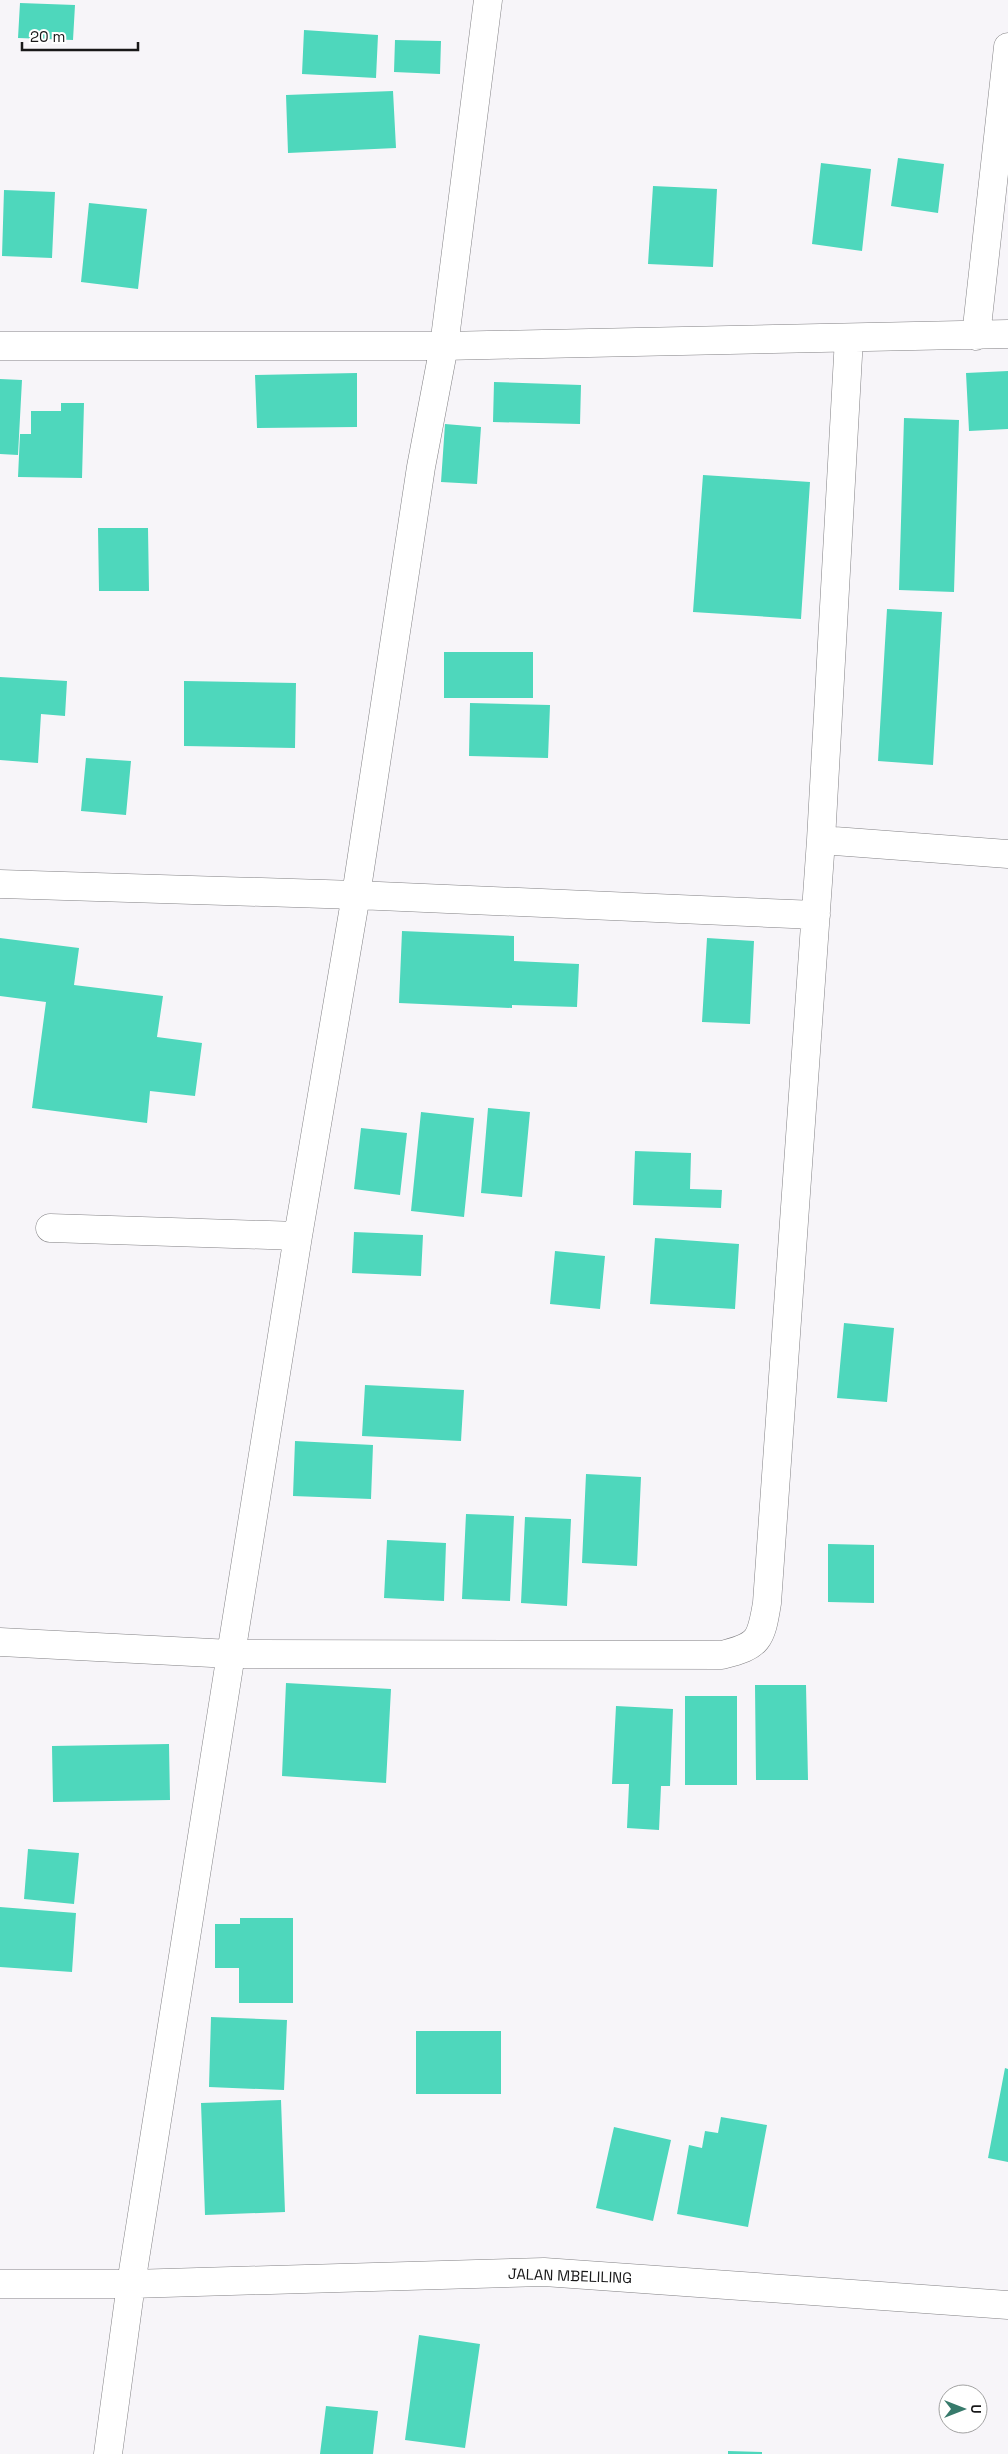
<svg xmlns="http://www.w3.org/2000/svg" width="1008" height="2454" font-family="'Space Grotesk',sans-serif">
<rect width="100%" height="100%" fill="#f7f5f9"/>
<path fill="#4ed7bc" d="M20 3 75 5 73 40 18 38Z
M304 30 378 35 376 78 302 74Z
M395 40 441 41 440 74 394 72Z
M393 91 396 148 288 153 286 95Z
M898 158 944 164 938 213 891 206Z
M821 163 871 169 862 251 812 244Z
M653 186 717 189 713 267 648 264Z
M4 190 55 192 52 258 2 256Z
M89 203 147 209 138 289 81 282Z
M1008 371V429L969 431 966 373Z
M357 373V427L257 428 255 375Z
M0 379 22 380 18 455 0 454Z
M494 382 581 385 580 424 493 422Z
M61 403H84L82 478 18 477 20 434H31V411H61Z
M904 418 959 420 954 592 899 590Z
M445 424 481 427 477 484 441 482Z
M703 475 810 482 801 619 693 612Z
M98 528H148L149 591H99Z
M887 609 942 612 933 765 878 761Z
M444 652H533V698H444Z
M0 677 67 681 65 716 41 714 38 763 0 760Z
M184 681 296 683 295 748 184 746Z
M470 703 550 705 548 758 469 756Z
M86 758 131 761 126 815 81 811Z
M402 931 514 936V961L579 964 577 1007 512 1005V1008L399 1003Z
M0 938 79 948 74 985 163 996 157 1037 202 1043 195 1096 150 1091 147 1123 32 1108 46 1002 0 996Z
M707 938 754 941 750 1024 702 1022Z
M488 1108 530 1112 522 1197 481 1193Z
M421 1112 474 1118 464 1217 411 1211Z
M361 1128 407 1133 400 1195 354 1189Z
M635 1151 691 1153 690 1189 722 1190 721 1208 633 1205Z
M354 1232 423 1235 421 1276 352 1273Z
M655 1238 739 1244 735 1309 650 1304Z
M555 1251 605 1256 600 1309 550 1304Z
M844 1323 894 1328 887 1402 837 1398Z
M365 1385 464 1390 461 1441 362 1436Z
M295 1441 373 1445 371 1499 293 1496Z
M586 1474 641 1477 637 1566 582 1563Z
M466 1514 514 1516 510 1601 462 1599Z
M525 1517 571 1519 567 1606 521 1603Z
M387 1540 446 1543 444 1601 384 1598Z
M828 1544 874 1545V1603L828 1602Z
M286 1683 391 1689 386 1783 282 1776Z
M755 1685H806L808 1780H756Z
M685 1696H737V1785H685Z
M616 1706 673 1709 670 1786H661L659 1830 627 1828 629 1784H612Z
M169 1744 170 1800 53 1802 52 1746Z
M28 1849 79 1853 74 1904 24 1899Z
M0 1907 76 1913 72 1972 0 1967Z
M240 1918H293V2003H239V1968H215V1924H240Z
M211 2017 287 2020 284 2090 209 2087Z
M416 2031H501V2094H416Z
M1005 2068 1008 2069V2162L988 2158Z
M281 2100 285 2212 205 2215 201 2103Z
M721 2117 767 2125 748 2227 677 2214 689 2145 702 2148 705 2131 718 2133Z
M614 2127 671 2140 653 2221 596 2208Z
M419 2335 480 2344 465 2448 405 2440Z
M326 2406 378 2411 373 2454H320Z
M728 2451 762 2452V2454H728Z"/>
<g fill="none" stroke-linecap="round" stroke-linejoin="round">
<g stroke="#838285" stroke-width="29">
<path id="minor" d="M976 336 1008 47
M0 346H444L1008 334
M821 840 1008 854
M0 884 356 895 816 915
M50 1228 298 1236
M0 1642 231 1654 722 1655C759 1646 761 1640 767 1603L821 840 849 338
M0 2284H131L544 2272 1008 2305
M108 2454 131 2284 231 1654 298 1236 356 895 421 467 444 346 488 0"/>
</g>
<use href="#minor" stroke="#fff" stroke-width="28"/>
</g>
<g text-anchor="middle" stroke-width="4" stroke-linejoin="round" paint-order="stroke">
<g font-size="15" fill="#181819" stroke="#fff">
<text transform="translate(570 2276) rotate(2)" y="5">JALAN MBELILING</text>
</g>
</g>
<g transform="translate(963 2409) rotate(90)"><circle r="24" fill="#ffffff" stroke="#a3a3a3"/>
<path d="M0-4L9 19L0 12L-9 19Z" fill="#377a6b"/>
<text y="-8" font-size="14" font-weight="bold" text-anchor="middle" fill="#181819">U</text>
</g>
<path d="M22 42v8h116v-8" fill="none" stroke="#181819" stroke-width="2.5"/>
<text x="30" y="42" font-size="15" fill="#181819" stroke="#ffffff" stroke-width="4" paint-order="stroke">20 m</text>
</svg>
